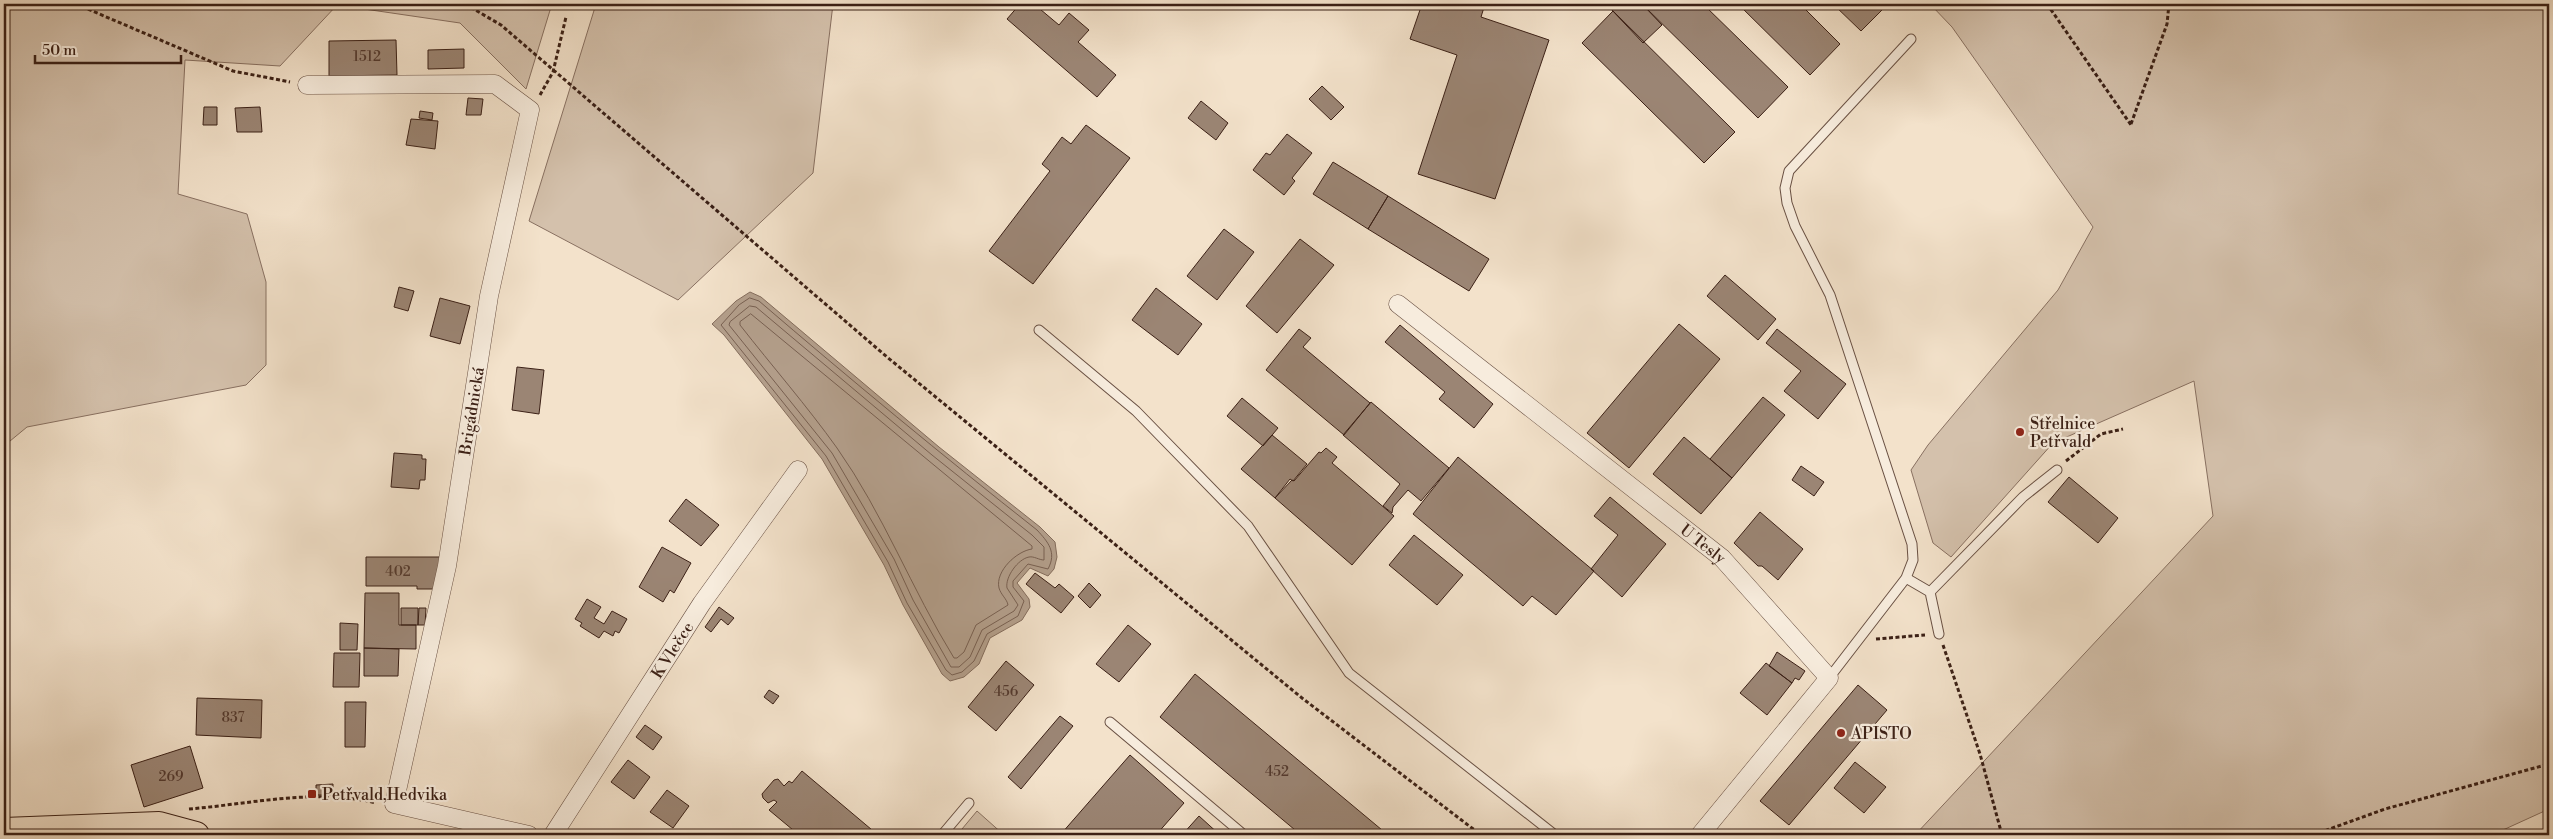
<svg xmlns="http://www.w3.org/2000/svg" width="2553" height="839" font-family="'Libre Bodoni',serif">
<rect width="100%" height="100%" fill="#f3e2cb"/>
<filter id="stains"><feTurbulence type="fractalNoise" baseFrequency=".004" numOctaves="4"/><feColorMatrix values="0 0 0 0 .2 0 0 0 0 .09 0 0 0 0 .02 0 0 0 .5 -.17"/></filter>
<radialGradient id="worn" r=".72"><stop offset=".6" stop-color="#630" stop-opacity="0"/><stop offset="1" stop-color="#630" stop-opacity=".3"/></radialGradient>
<path fill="#d4c1ac" stroke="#887061" d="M4 4H546L551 7 526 89 460 23 337 5 280 66 185 60 178 194 247 214 266 282V365L246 385 27 427 4 446V269L7 259 4 240Z
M596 4H833L813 173 678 300 529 221Z
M1930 4H2549V809L2492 835H1915L2213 516 2194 381 2053 443 1951 557 1933 543 1911 470 1928 445 2058 290 2093 227 1952 27Z
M977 811 1004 835H957Z"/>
<path fill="#b4a08d" stroke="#846d5d" d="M750 292 761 297 939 447 1040 527 1055 542 1057 557 1054 569 1048 576 1030 568 1017 583 1029 599 1030 607 1022 620 990 638 979 664 964 677 950 681 942 674 903 605 884 565 822 459 724 335 712 324 736 301Z"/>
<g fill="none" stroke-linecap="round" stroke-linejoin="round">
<path stroke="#786052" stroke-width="1" d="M750 298 759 301C850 379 943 456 1037 530 1048 542 1057 552 1048 569L1028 564 1013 581V587L1024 601 1018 616 987 634 974 661 962 672 952 675 946 670 907 603 888 562 826 456 721 325 739 305Z
M750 306 756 307 932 455 1032 535 1044 547V560C1039 560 1034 556 1029 557 1018 559 1005 577 1007 588L1018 605 1014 611 982 630 970 657 959 667H951L913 600 894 559 832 453 729 325 730 322Z
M751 314 1032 546V549C1017 551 995 571 999 588 1001 595 1007 599 1008 605L976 625 964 652 957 658H954C912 590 883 513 837 448 807 406 772 366 740 325V322Z"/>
</g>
<path fill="#9b8574" stroke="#3b2016" d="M1020 4H1034L1059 25 1069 13 1089 30 1078 42 1116 75 1097 97 1007 19Z
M1422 4H1485L1481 17 1549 40 1495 199 1418 174 1457 55 1410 39Z
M1615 4H1642L1662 25 1643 43 1610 8Z
M1642 4H1703L1788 87 1758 118Z
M1738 4H1800L1840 44 1810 75Z
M1833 4H1888L1861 31Z
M1613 11 1735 132 1704 163 1582 43Z
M396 40 397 75 329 76V41Z
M464 49V68L428 69V50Z
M1322 86 1344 107 1331 120 1309 99Z
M468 98 483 99 481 115H466Z
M1201 101 1228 123 1216 140 1188 118Z
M204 107H217V125H203Z
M260 107 262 132H237L235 108Z
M420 111 433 113 432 120 419 118Z
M411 119 438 121 435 149 406 145Z
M1086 125 1130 158 1033 284 989 251 1050 171 1042 164 1062 137 1071 144Z
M1287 134 1312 153 1292 178 1295 181 1284 195 1253 170 1266 153 1270 155Z
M1333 162 1388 196 1368 229 1313 194Z
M1388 196 1489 259 1469 291 1368 229Z
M1224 229 1254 252 1217 300 1187 276Z
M1300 239 1334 265 1277 333 1246 306Z
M1725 275 1776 319 1758 340 1707 296Z
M399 287 414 291 408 311 394 307Z
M1156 288 1202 324 1178 355 1132 320Z
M440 298 470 306 460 344 430 336Z
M1679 324 1720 359 1629 468 1587 433Z
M1400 325 1493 404 1474 428 1439 399 1445 392 1385 342Z
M1299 329 1311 338 1303 347 1370 403 1344 435 1266 370Z
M1777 329 1846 384 1818 419 1784 391 1801 371 1766 343Z
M517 367 544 370 539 414 512 410Z
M1763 397 1785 415 1732 478 1710 459Z
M1242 398 1278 428 1263 446 1227 416Z
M1371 402 1449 468 1421 501 1408 490 1393 507 1392 513 1383 506 1400 484 1343 435Z
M1272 435 1307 464 1293 481 1290 479 1275 498 1241 469Z
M1684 437 1732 478 1701 514 1653 474Z
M1326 448 1337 457 1332 463 1394 516 1352 565 1275 498 1292 480 1294 481 1319 452 1321 453Z
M394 453 422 455V459H426L425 480H420L419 489 391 487Z
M1458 457 1594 571 1556 615 1532 596 1523 606 1413 514Z
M1801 466 1824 482 1814 496 1792 480Z
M2069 477 2118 518 2098 543 2048 502Z
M1610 497 1666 544 1622 597 1591 569 1618 535 1594 516Z
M686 499 719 525 701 546 669 521Z
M1760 512 1803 549 1778 580 1762 566H1758L1734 543Z
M1414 535 1463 575 1437 605 1389 565Z
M662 547 691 563 674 593 670 590 663 602 639 587Z
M366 557H441L435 589H417V586H366Z
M1035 573 1055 588 1059 584 1074 597 1061 613 1026 584Z
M1089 583 1101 595 1090 608 1078 596Z
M365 593H399V625H416V649L364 648Z
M587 599 601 607 594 618 604 624 612 611 627 619 619 633 615 631 613 636 604 631 599 638 580 626 582 623 575 619Z
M719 607 734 618 728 625 721 619 711 632 705 627Z
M401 608H418V625H401Z
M419 608H426L425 625H418Z
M340 623 358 624 357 650H340Z
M1128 625 1151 644 1119 682 1096 664Z
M364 648 399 649 398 676H364Z
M1777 652 1805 671 1799 680 1795 678 1792 683 1769 666Z
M334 653H360L359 687H333Z
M1006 661 1034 685 996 731 968 707Z
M1766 663 1792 683 1767 715 1740 693Z
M1195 674 1388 835H1301L1160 717Z
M1858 685 1887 710 1789 825 1760 801Z
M769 690 779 696 773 704 764 697Z
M197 698 262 700 261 738 196 735Z
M345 702H366L365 747H345Z
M1060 716 1073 726 1021 789 1008 777Z
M645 725 662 737 653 750 636 737Z
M190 746 203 788 144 807 131 765Z
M1130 755 1184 803 1156 835H1063L1061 834Z
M628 760 650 777 634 799 611 782Z
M1855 762 1886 787 1864 813 1834 788Z
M802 771 878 835H799L769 810 777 802 774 800 768 803 763 798 762 794 774 780 778 779 784 786 789 781 792 783Z
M333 784V795H316V785Z
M667 790 689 806 673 828 650 812Z
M1199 816 1220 835H1182Z"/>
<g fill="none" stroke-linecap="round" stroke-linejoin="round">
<g stroke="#695043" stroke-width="11">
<path id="service" d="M1039 330 1136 411 1248 526 1349 673 1555 835
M1906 578 1930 592 1939 634
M1930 592 2023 497 2057 470
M1829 678 1906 578 1913 560 1912 544 1830 295 1795 226 1787 203 1785 188 1789 171 1911 39
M1110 722 1244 835
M942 835 969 803"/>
</g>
<g stroke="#695043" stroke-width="19">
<g id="minor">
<path d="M307 85 495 84 530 110 489 296 447 566 394 804 529 835"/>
<path id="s1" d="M1398 304 1722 558 1829 678 1700 835"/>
<path id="s2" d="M553 835 702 603 798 470"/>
</g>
</g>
<g stroke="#3b2016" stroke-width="28">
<path id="primary" d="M4 831 159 825 196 835"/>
</g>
<path stroke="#3b2016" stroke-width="3" stroke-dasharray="4 2.5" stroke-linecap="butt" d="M76 4 233 71 290 82
M465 4 501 25 887 357 1302 698 1481 835
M2047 4 2131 125
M540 95 553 72 566 17
M2131 124 2167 24 2169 4
M2066 461 2101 434 2123 429
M1876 639 1925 635
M1943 645 1980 754 2002 835
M189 809C250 804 316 788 376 803
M2313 835 2385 809 2549 764"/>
<use href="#service" stroke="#f7ecdd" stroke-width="9"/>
<use href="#minor" stroke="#f7ecdd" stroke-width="18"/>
<use href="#primary" stroke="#f3e2cb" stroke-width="26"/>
</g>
<g fill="#8f2418" stroke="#f7ecdd" stroke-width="2">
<circle cx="2020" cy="432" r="5"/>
<circle cx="1841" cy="733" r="5"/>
<rect x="307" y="789" width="10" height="10" rx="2.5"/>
</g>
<g text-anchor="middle" stroke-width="4.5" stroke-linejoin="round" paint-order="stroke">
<g font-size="14" fill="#53392e">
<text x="367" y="61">1512</text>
<text x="398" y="576">402</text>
<text x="1006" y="696">456</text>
<text x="233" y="722">837</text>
<text x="1277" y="776">452</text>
<text x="171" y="781">269</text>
</g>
<g font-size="16" fill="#3b2016" stroke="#f7ecdd">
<text transform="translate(471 411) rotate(-81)" y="6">Brigádnická</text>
<text dy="6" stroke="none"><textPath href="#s1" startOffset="388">U Tesly</textPath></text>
<text dy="6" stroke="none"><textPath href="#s2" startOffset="220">K Vlečce</textPath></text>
</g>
<g font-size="16" fill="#3b2016" stroke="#f7ecdd" text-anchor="start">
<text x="2030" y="429">Střelnice<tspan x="2030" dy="18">Petřvald</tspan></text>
<text x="1851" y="739">APISTO</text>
<text x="322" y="800">Petřvald,Hedvika</text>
</g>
</g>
<rect width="2553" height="839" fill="none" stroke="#f3e2cb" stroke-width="20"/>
<rect x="5" y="5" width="2543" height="829" fill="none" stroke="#3b2016" stroke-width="2.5"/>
<rect x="10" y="10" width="2533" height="819" fill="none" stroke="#3b2016"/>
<path d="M35 55v8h146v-8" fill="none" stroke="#3b2016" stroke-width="2.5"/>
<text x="42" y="55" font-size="15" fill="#3b2016" stroke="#f7ecdd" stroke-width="4" paint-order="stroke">50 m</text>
<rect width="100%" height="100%" filter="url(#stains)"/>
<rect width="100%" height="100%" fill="url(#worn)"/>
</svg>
